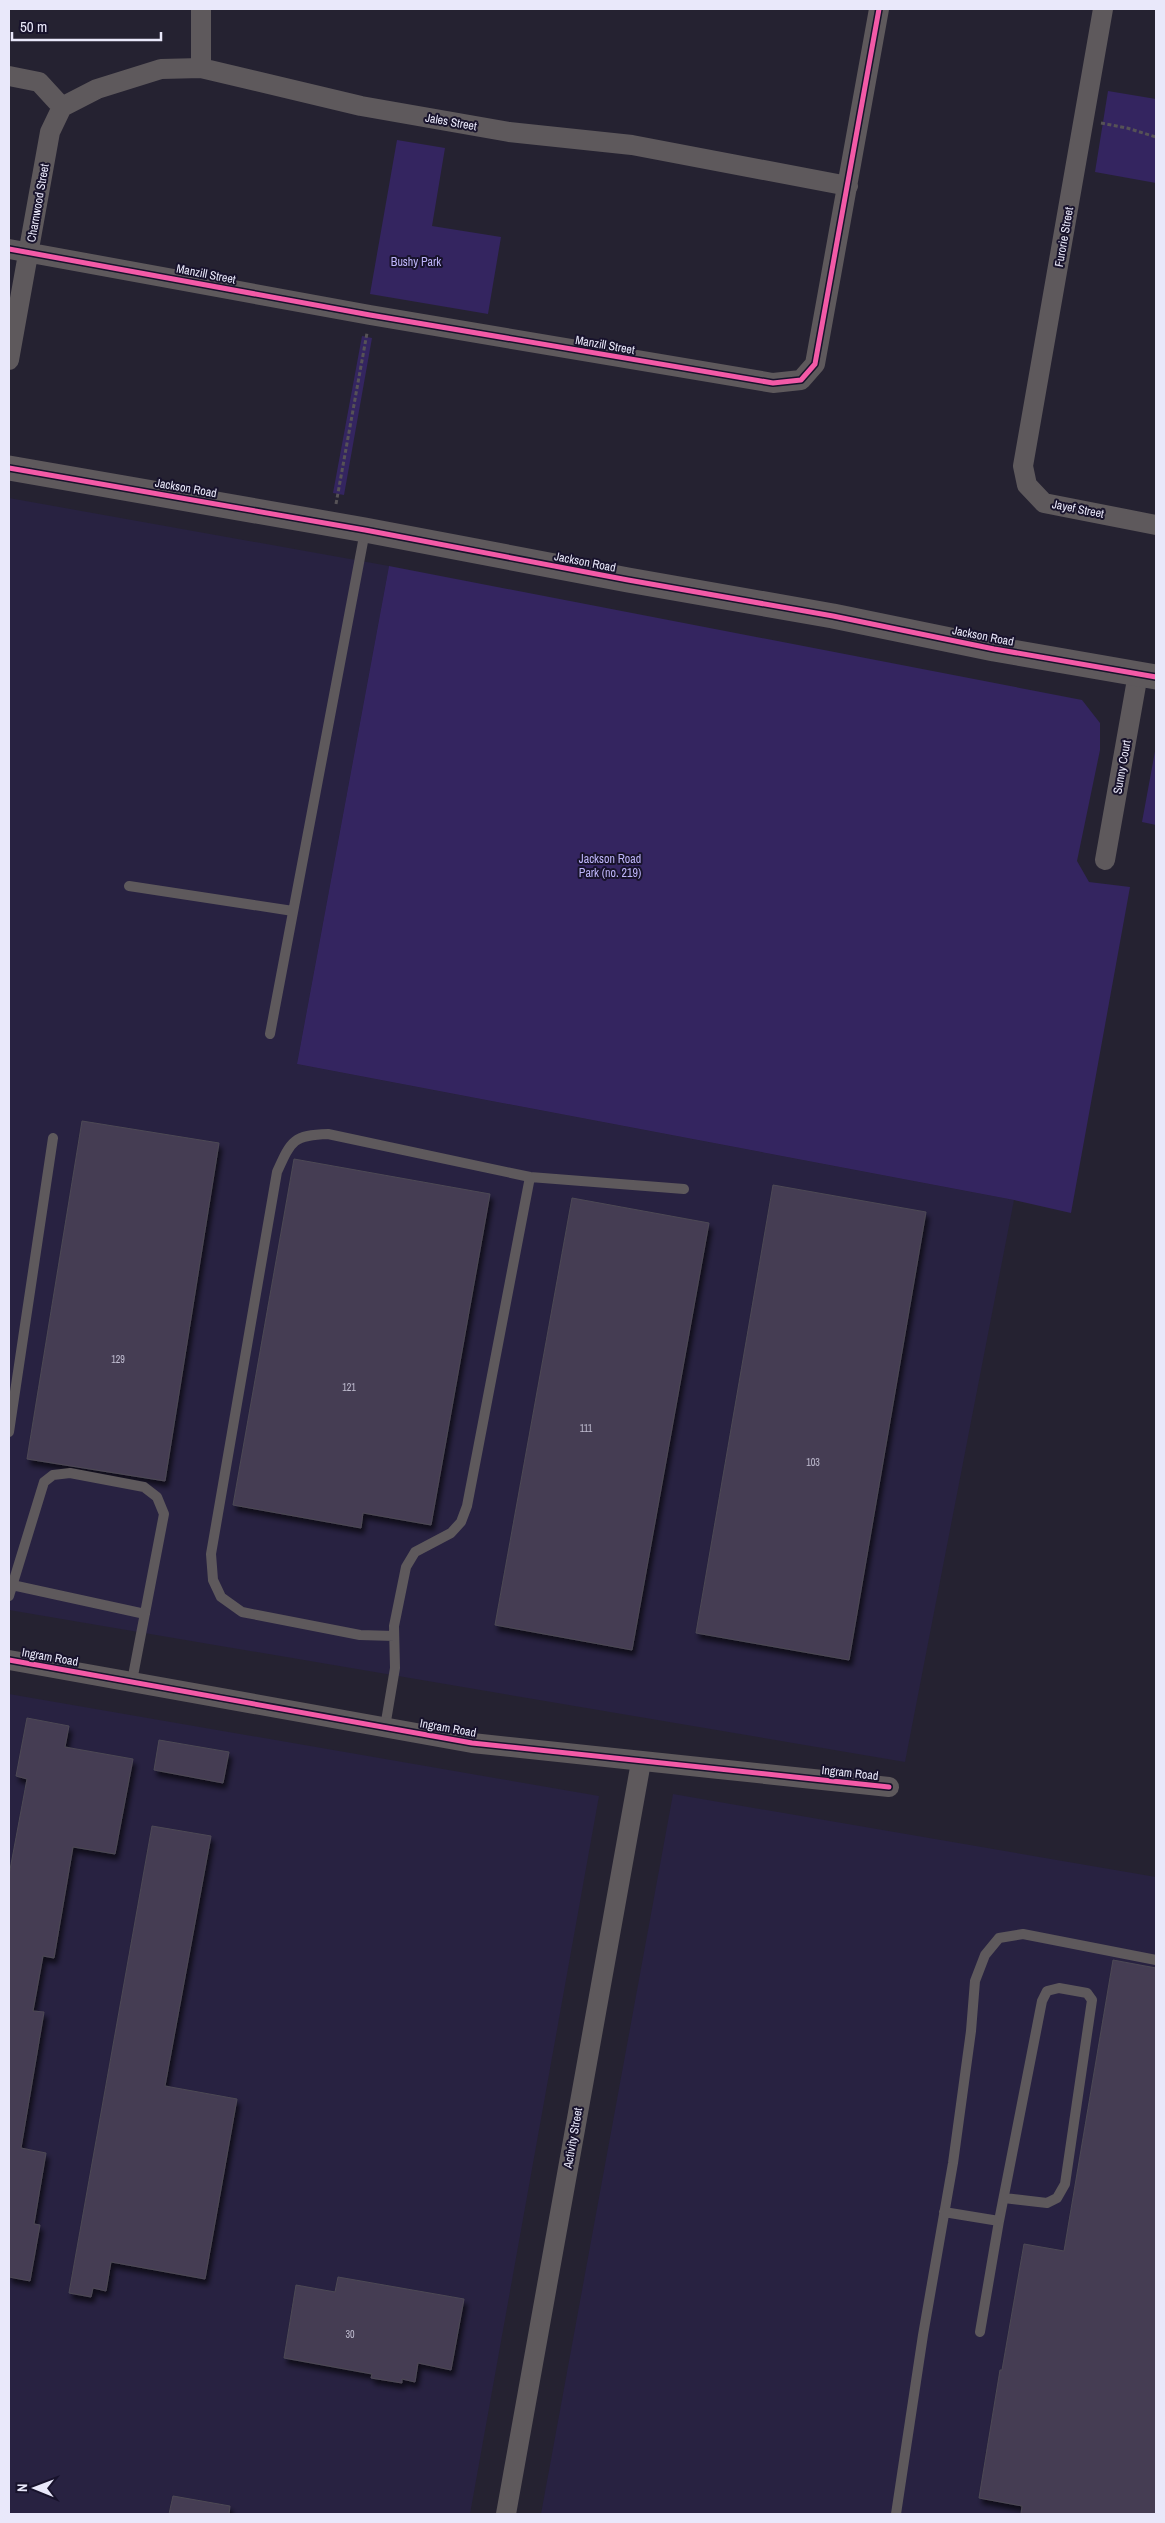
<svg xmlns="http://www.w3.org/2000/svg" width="1165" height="2523" font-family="'Archivo Narrow',sans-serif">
<defs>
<filter id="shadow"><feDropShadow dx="3" dy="5.5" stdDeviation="2.5" flood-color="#0009"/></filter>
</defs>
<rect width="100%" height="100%" fill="#252231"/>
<path fill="#282241" d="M9 498 389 566 297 1064 1014 1200 905 1762 9 1610Z
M9 1694 599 1796 470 2514H9Z
M673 1794 1156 1877V2514H541Z"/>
<path fill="#342560" d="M1108 91 1156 99V183L1095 172Z
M397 140 445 148 432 226 501 237 488 314 370 294Z
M362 336 372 338 344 495 333 493Z
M389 566 1082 700 1100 723V750L1077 861 1089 882 1130 887 1071 1213 1014 1200 297 1064Z
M1156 746V825L1142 822Z"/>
<path fill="#453d52" stroke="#4d4955" filter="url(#shadow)" d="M82 1121 219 1143 165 1481 27 1459Z
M294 1159 490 1194 431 1525 363 1513 361 1528 233 1505Z
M773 1185 926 1212 849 1660 696 1633Z
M572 1198 709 1223 632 1650 495 1625Z
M27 1718 69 1726 65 1747 133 1759 115 1854 73 1847 54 1958 43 1956 33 2011 44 2012 21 2148 46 2153 34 2224 40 2225 30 2281 9 2277V1875L27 1779 16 1776Z
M159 1740 229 1752 223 1783 154 1770Z
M152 1826 211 1836 165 2086 237 2099 205 2279 111 2262 106 2291 93 2288 91 2297 69 2293Z
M1113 1960 1156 1968V2514H1021L1022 2506 979 2498 1000 2370H1002L1024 2244 1064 2251Z
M338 2277 464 2299 451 2370 418 2363 415 2382 402 2379V2383L371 2378 372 2374 284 2358 296 2285 335 2292Z
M173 2496 230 2506 229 2514H169Z"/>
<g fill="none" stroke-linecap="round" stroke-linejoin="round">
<path stroke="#565256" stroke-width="3" stroke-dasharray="4 2.5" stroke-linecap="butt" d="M1101 123 1127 128 1156 137
M336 504 367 333"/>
<path stroke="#5e595c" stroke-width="10" d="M129 886 293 911
M270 1034 365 531
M9 1432 53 1138
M12 1585 145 1614
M9 1596 44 1482 53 1475 70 1473 144 1487 157 1497 164 1514 132 1681
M394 1636 360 1635 242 1612 221 1597 213 1580 211 1554 277 1172C291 1141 293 1135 328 1134L530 1177 684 1189
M385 1727 395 1668 394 1626 406 1567 415 1552 451 1533 461 1522 467 1506 530 1177
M944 2212 999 2221
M980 2332 999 2221 1042 2001 1047 1991 1059 1988 1087 1993 1092 2000 1065 2184 1057 2198 1047 2203 1004 2198
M896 2514 923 2335 953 2163 971 2031 975 1981 985 1955 999 1938 1023 1934 1156 1960"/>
<path stroke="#5e595c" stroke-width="20" d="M201 9V68
M1103 9 1023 466 1027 485 1044 503 1156 525
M9 76 39 82 62 107
M62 107 97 89 161 69 201 68 361 106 509 132 632 145 848 186
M9 249 370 315 773 383 801 380 815 364 879 9
M9 360 50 132 62 107
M1105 860 1138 674
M9 1660 472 1743 889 1787
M506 2514 641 1762"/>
<path stroke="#5e595c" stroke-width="25" d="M9 468 365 530 628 580 833 616 994 649 1156 677"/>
<g stroke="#18132c" stroke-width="8">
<path id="cycleway" d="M9 249 370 315 773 383 801 380 815 364 879 9
M9 468 365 530 628 580 833 616 994 649 1156 677
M9 1660 472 1743 889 1787"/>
</g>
<use href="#cycleway" stroke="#f35aa7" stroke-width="5"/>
</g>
<g text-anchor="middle" stroke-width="4" stroke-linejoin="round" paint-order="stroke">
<g font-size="10" fill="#c0bdd0">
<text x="118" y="1363">129</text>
<text x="349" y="1391">121</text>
<text x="586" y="1432">111</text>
<text x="813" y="1466">103</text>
<text x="350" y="2338">30</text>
</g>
<g font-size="12" fill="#e9e8fa" stroke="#18132c">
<text transform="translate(451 122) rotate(10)" y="4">Jales Street</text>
<text transform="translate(38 203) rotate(-80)" y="4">Charnwood Street</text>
<text transform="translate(1064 237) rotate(-80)" y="4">Furorie Street</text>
<text transform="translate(206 274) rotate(11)" y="4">Manzill Street</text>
<text transform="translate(605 345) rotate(10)" y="4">Manzill Street</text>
<text transform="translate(186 488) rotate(10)" y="4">Jackson Road</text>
<text transform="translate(1078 509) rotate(11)" y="4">Jayef Street</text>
<text transform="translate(585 562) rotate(11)" y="4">Jackson Road</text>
<text transform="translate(983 636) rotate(11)" y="4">Jackson Road</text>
<text transform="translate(1122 767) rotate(-80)" y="4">Sunny Court</text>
<text transform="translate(50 1657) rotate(10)" y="4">Ingram Road</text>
<text transform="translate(448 1728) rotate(10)" y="4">Ingram Road</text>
<text transform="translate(850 1773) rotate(6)" y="4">Ingram Road</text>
<text transform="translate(573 2138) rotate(-80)" y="4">Activity Street</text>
</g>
<g font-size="12" fill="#beb5f9" stroke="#18132c">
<text x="416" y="266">Bushy Park</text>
<text x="610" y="863">Jackson Road<tspan x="610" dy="14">Park (no. 219)</tspan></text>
</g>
</g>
<rect width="1165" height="2523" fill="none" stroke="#e9e8fa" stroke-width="20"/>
<g transform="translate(35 2488) rotate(271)" stroke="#18132c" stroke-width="4" paint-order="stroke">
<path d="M0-4L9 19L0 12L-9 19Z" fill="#e9e8fa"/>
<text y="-8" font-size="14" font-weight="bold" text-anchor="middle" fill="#e9e8fa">N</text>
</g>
<path d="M12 32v8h149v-8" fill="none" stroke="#e9e8fa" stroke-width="2.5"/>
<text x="20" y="32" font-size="15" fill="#e9e8fa" stroke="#18132c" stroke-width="4" paint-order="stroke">50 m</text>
</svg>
